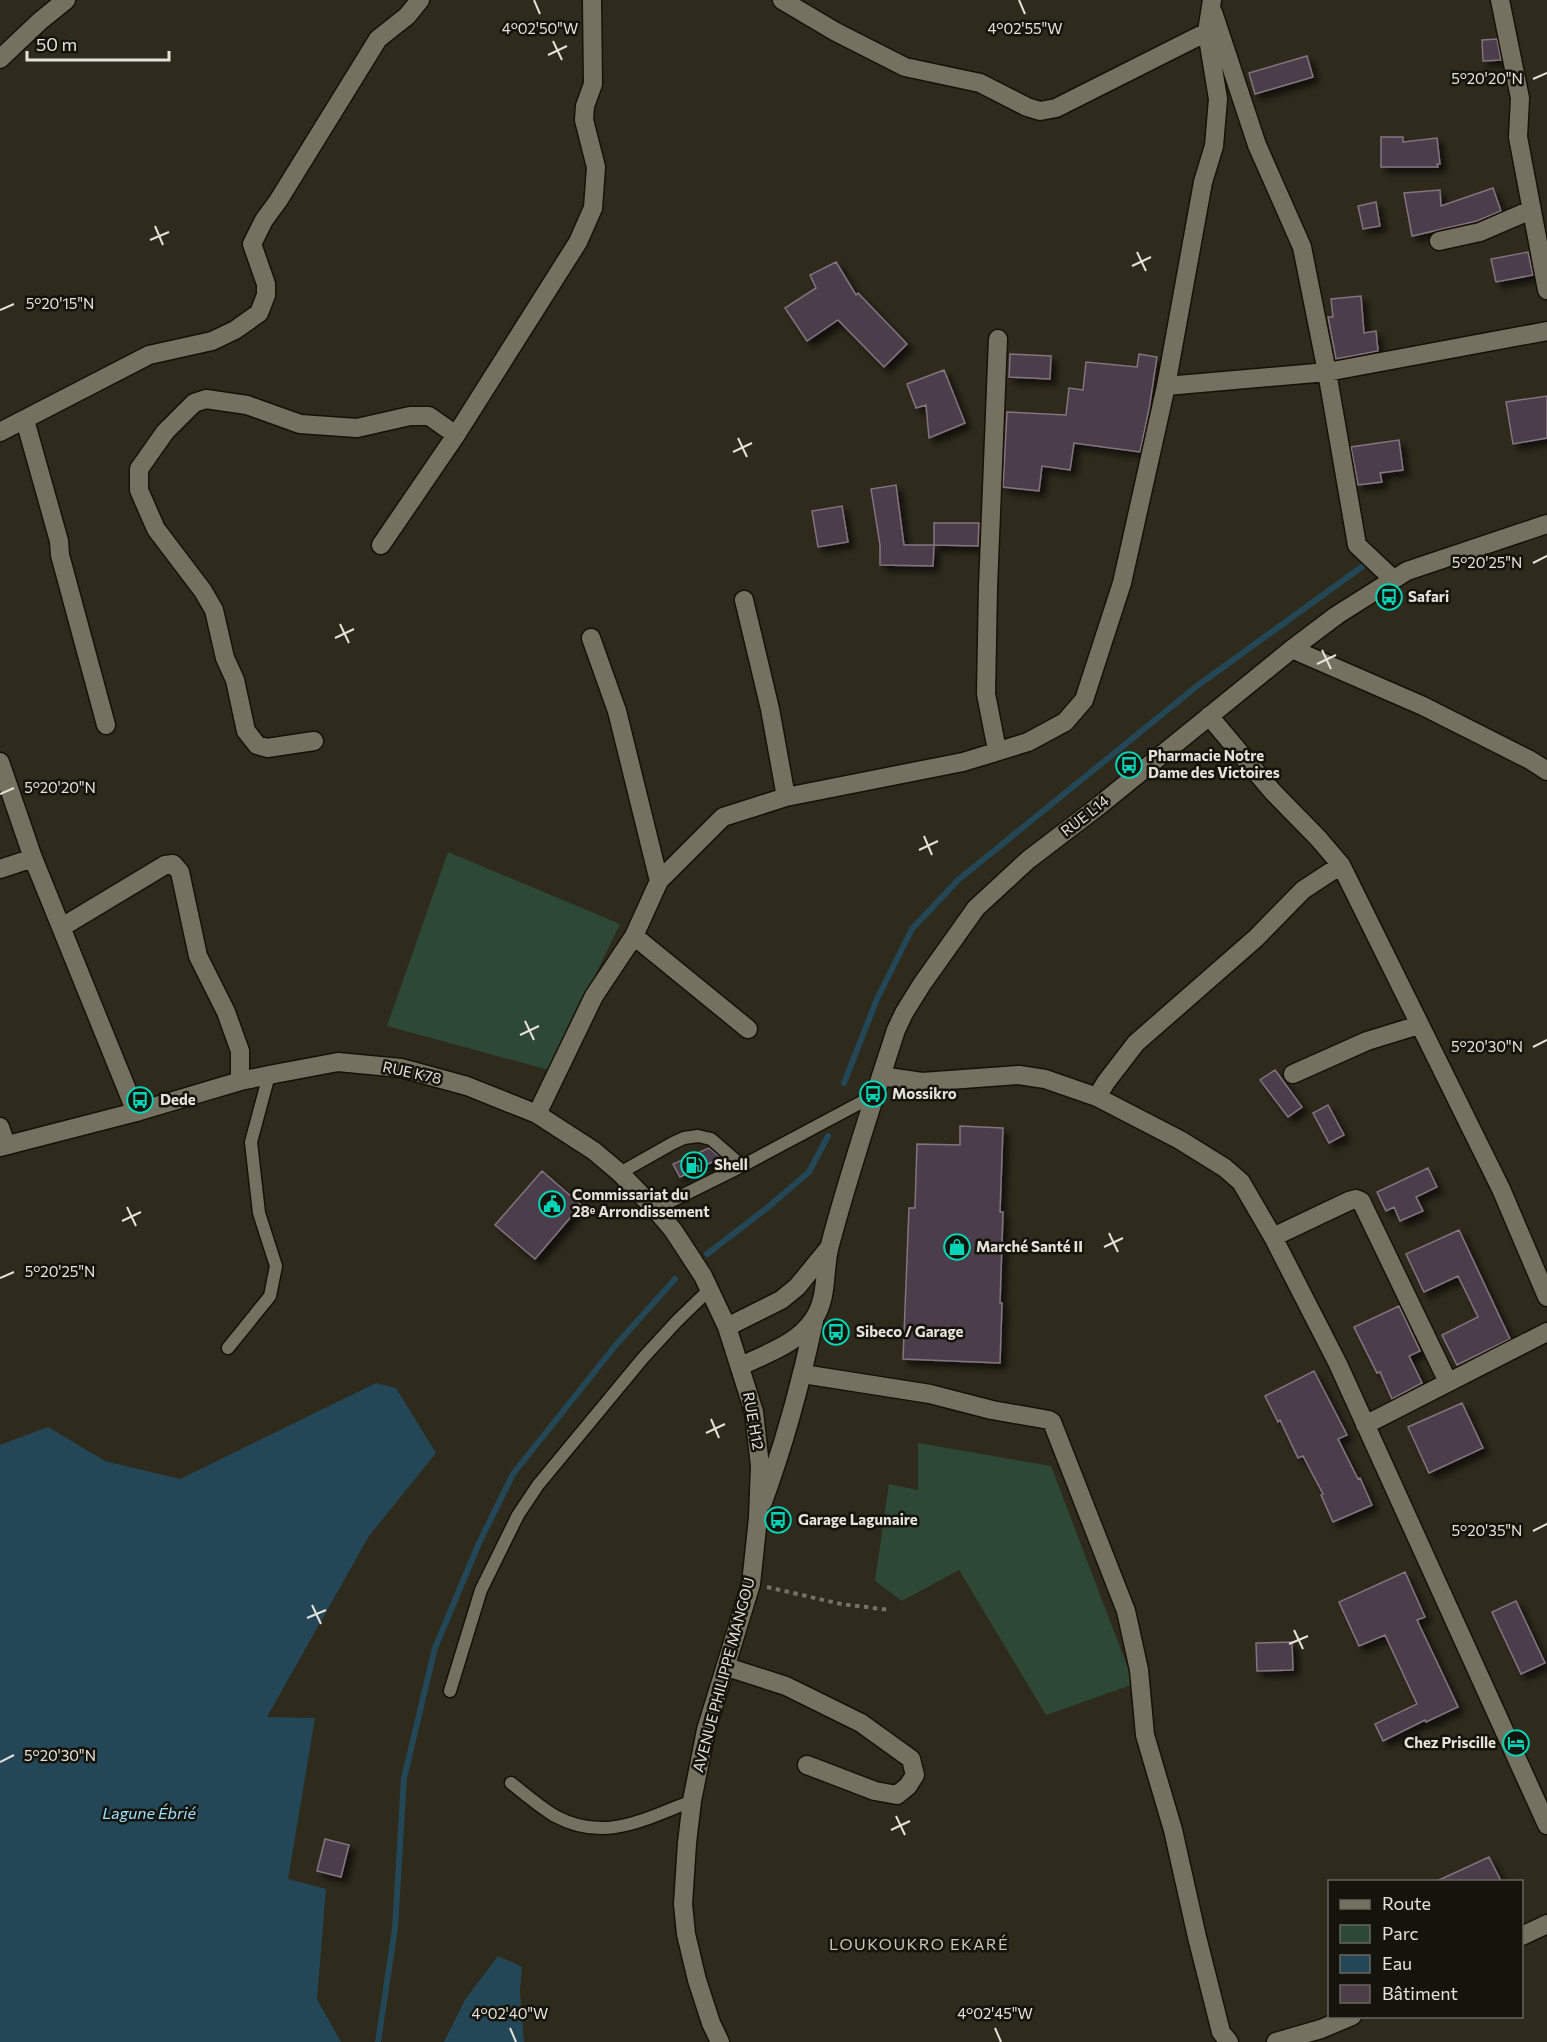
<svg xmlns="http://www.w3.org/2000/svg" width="1547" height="2042" font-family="Commissioner,sans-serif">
<defs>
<filter id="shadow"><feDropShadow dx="5.5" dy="5.5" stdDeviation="3" flood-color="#0009"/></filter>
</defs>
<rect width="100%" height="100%" fill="#2e2a1c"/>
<path fill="#2e4838" d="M448 852 620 924 549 1070 387 1026Z
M918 1443 1051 1466 1134 1684 1046 1715 959 1570 902 1601 875 1581 889 1484 918 1490Z"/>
<path fill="#234756" d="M376 1383 396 1388 436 1453 369 1536 267 1717 315 1718 288 1879 326 1889 317 1999 341 2042H0V1445L48 1427 105 1461 180 1479Z
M498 1956 522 1967 520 1991 524 2042H444L466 1998Z"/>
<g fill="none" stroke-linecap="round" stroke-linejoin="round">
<path stroke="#234756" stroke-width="6" d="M844 1083 877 999 912 929 958 880 1197 686 1363 566
M707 1254 767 1208 809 1172 828 1136
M378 2042 395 1928 404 1778 435 1648 479 1543 513 1474 615 1346 675 1279"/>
</g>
<path fill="#4b3e49" stroke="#827480" stroke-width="1.5" filter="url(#shadow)" d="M1497 39 1501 60 1483 61 1482 40Z
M1307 56 1313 77 1255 94 1249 73Z
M1381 137H1403V142L1437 138 1440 164H1437L1438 167H1381Z
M1493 188 1501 211 1477 221 1412 236 1404 193 1440 190 1441 206Z
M1376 202 1380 226 1363 229 1358 206Z
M1528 252 1533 275 1496 282 1491 259Z
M836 262 856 295 858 293 907 344 884 367 838 320 807 341 785 308 816 288 810 275Z
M1361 296 1364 333 1376 331 1378 351 1336 359 1328 317H1333L1331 299Z
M1010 354 1051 356 1050 379 1009 377Z
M1139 354 1157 357 1149 409 1140 452 1074 443 1070 470 1042 466 1039 491 1003 487 1007 412 1066 415 1069 388 1083 390 1086 362 1137 367Z
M944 370 965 423 929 438 926 405 916 408 907 384Z
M1547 396V438L1513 444 1506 402Z
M1399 440 1403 470 1380 473 1382 482 1358 485 1351 447Z
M896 485 904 545H934L933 566 880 565V545L871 489Z
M842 506 848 542 818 547 812 511Z
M934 523H979L978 546 934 545Z
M1275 1070 1302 1107 1288 1117 1260 1080Z
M1328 1105 1344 1135 1329 1143 1313 1113Z
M960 1126 1003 1128 1000 1212H1003L1000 1303H1002L1000 1363 903 1359 909 1208H915L917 1144 960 1145Z
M709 1148 721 1158 680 1177 673 1164Z
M1428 1168 1437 1187 1416 1197 1423 1211 1400 1221 1394 1207 1386 1211 1377 1192Z
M542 1171 581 1205 535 1259 495 1225Z
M1459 1230 1510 1339 1457 1365 1442 1335 1478 1317 1458 1276 1424 1292 1406 1254Z
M1399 1306 1420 1351 1409 1356 1422 1383 1392 1399 1380 1372 1377 1373 1354 1327Z
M1314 1371 1347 1435 1338 1439 1358 1479 1360 1478 1372 1505 1333 1522 1321 1495 1323 1494 1303 1456 1298 1458 1280 1420 1278 1422 1265 1396Z
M1462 1403 1483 1448 1429 1473 1408 1427Z
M1405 1572 1425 1617 1417 1620 1458 1707 1426 1722 1425 1720 1383 1741 1375 1724 1417 1704 1385 1635 1359 1646 1339 1602Z
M1516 1601 1545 1663 1521 1674 1492 1612Z
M1292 1642 1293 1670 1257 1671 1256 1643Z
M325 1839 349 1845 341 1877 317 1871Z
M1489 1857 1501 1881H1437Z"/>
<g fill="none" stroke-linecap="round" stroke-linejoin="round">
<g stroke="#161206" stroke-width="15">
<path id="lane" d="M620 1173 673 1143 684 1138 698 1136 711 1139 742 1166
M655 1209 742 1166 875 1095
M228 1348 270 1296 276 1266 259 1213 251 1142 269 1075
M450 1691 481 1590 518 1515 538 1485 643 1358 677 1321 710 1289
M511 1783C525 1794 540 1807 555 1816 605 1843 644 1819 692 1801"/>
</g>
<g stroke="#161206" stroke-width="21">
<path id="street" d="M782 0 836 32 905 67 980 83 1027 107 1040 111 1056 108 1207 32
M1500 0 1520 98 1518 137 1547 290
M1213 12 1257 145 1302 247 1327 372 1357 545 1393 579
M0 59 40 21 66 0
M1439 241 1480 232 1531 210
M1166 386 1327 372 1547 331
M25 420 59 541 60 555 106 725
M0 432 149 355 212 341 235 330 259 313 266 295V284L252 244 264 220 278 201 378 39 407 16 420 0
M381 545 456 435 578 242 593 208 596 167 584 120 585 106 593 84 592 0
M591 638 617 711 659 881
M1292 649 1423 706 1530 760 1547 771
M1209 716 1273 792 1318 838 1341 865 1501 1189 1547 1297
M314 741 267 748 257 745 246 731 235 680 225 658 214 610 203 591 156 529 139 490V469L165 432 194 403 206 399 247 405 300 424 357 428 410 416H429L456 435
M997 750 986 694 988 587 998 339
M0 762 33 858 136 1112
M786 797 963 762 1028 742 1065 722 1084 700 1122 583 1166 386 1203 182 1214 146 1218 99 1207 32 1212 0
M0 869 33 858
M62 927 165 865 173 864 180 872 198 956 226 1012 240 1051V1081
M634 936 748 1029
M1293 1074 1367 1041 1419 1025
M881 1076 922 1082 1019 1075 1045 1079 1097 1097 1180 1140 1225 1168 1241 1182 1273 1237 1338 1364 1547 1825
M1097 1097 1106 1082 1136 1043 1256 938 1303 890 1341 865
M537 1114 594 996 634 936 659 881 723 817 786 797 770 709 744 600
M0 1127 6 1145
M1273 1237 1349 1201 1356 1199 1361 1201 1448 1382
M803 1374 930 1394 992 1410 1049 1420 1052 1422 1126 1611 1139 1670 1145 1735 1173 1830 1197 1937 1221 2032 1229 2042
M1365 1425 1547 1332
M727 1667 786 1686 861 1723 911 1759 915 1775 908 1786 897 1795 875 1791 807 1765
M1522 1936 1547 1924
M1276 2042 1321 2029 1352 2016"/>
</g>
<g stroke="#161206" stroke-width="21">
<path id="secondary" d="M0 1147 136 1112 240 1081 269 1075 338 1062 401 1068 467 1086 537 1114 594 1151 620 1173 655 1209 673 1230 703 1276 727 1327 754 1412 760 1466 758 1518 751 1584 706 1730 692 1801 687 1843 683 1904 686 1934 697 1980 711 2023 720 2042
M727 1327 781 1300 797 1287 829 1248
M741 1366C765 1354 797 1344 813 1320 829 1297 823 1269 830 1245 849 1173 873 1101 896 1030L904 1013 922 984 976 908 1028 860 1100 805 1292 649 1337 615 1407 571 1547 524
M763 1502C785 1442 801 1383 814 1321"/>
</g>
<path stroke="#747165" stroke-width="4" stroke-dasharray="4.5 4.5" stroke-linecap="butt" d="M767 1587 841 1604 890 1610"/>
<use href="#lane" stroke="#757160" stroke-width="12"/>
<use href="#street" stroke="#757160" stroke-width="18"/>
<use href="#secondary" stroke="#757160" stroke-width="18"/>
</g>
<path fill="none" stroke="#e4e2d9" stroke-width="2" d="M534 0 540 14M1019 0 1025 14M553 41 562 60M548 55 567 46M1533 79 1547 73M155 226 163 245M150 240 169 232M1137 252 1146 271M1132 266 1151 257M0 310 14 304M738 438 747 457M733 452 752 443M1533 563 1547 556M340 624 349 643M335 638 354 629M1322 650 1331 669M1317 664 1336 655M0 794 14 788M924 836 932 855M919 850 938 841M525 1021 534 1040M520 1035 539 1026M1533 1047 1547 1040M127 1207 136 1226M122 1221 141 1212M1109 1233 1118 1252M1104 1247 1123 1238M0 1278 14 1272M711 1419 719 1438M706 1433 725 1424M1533 1531 1547 1524M312 1605 321 1624M307 1618 326 1610M1294 1630 1303 1649M1289 1644 1308 1636M0 1762 14 1755M896 1816 905 1835M891 1830 910 1821M510 2028 516 2042M995 2028 1001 2042"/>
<defs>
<g id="bus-ring" transform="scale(1.35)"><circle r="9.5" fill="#14130c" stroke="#05d5b6" stroke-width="1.5"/><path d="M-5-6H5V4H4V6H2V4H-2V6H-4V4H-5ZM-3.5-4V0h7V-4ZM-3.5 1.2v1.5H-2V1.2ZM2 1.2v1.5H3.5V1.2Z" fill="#05d5b6"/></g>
<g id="fuel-ring" transform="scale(1.35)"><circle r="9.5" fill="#14130c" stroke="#05d5b6" stroke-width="1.5"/><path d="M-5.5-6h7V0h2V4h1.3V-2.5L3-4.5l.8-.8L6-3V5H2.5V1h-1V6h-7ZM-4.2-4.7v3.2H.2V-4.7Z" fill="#05d5b6"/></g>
<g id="civic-ring" transform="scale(1.35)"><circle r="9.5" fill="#14130c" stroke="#05d5b6" stroke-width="1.5"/><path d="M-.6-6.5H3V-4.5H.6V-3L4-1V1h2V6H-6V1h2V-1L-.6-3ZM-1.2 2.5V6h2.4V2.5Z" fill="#05d5b6"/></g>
<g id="shop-ring" transform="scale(1.35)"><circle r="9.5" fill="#14130c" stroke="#05d5b6" stroke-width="1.5"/><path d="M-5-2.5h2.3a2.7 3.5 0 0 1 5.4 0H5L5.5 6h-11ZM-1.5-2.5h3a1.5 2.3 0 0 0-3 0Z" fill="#05d5b6"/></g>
<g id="hotel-ring" transform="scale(1.35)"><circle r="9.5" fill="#14130c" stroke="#05d5b6" stroke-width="1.5"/><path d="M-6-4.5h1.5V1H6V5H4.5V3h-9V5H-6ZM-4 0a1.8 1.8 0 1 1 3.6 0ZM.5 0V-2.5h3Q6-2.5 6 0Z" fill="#05d5b6"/></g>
</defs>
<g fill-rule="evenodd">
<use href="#bus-ring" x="1389" y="597"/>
<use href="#bus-ring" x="1129" y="765"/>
<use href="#bus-ring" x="873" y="1094"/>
<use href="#bus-ring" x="140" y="1100"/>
<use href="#fuel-ring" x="694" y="1165"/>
<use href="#civic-ring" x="552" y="1204"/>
<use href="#shop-ring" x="957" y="1247"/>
<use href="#bus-ring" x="836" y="1332"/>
<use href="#bus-ring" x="778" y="1520"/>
<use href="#hotel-ring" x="1516" y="1743"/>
</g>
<g text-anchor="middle" stroke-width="5" stroke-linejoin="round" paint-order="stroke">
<g font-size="15" font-weight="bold" fill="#e4e2d9" stroke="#14130c" text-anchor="start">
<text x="1408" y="602">Safari</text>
<text x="1148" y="761">Pharmacie Notre<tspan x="1148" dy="17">Dame des Victoires</tspan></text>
<text x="892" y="1099">Mossikro</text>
<text x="160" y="1105">Dede</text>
<text x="714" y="1170">Shell</text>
<text x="572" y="1200">Commissariat du<tspan x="572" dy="17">28ᵉ Arrondissement</tspan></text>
<text x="976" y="1252">Marché Santé II</text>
<text x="856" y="1337">Sibeco / Garage</text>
<text x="798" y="1525">Garage Lagunaire</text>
<text x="1496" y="1748" text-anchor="end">Chez Priscille</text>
</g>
<g font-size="15" fill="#e4e2d9" stroke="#14130c">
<text transform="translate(1085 816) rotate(-38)" y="5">RUE L14</text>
<text transform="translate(412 1073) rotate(12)" y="5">RUE K78</text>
<text transform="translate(753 1421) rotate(80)" y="5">RUE H12</text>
<text transform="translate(724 1675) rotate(-75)" y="5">AVENUE PHILIPPE MANGOU</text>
</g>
<g font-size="16" font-style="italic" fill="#9ee1fe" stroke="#14130c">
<text x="149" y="1819">Lagune Ébrié</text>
</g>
<g font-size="16" letter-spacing="1.5" fill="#ccc7b6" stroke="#14130c">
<text x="919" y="1950">LOUKOUKRO EKARÉ</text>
</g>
</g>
<g font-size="15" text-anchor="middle" fill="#e4e2d9" stroke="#14130c" stroke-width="5" stroke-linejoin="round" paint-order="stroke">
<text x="540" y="34">4°02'50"W</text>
<text x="1025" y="34">4°02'55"W</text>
<text x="1487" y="84">5°20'20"N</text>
<text x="60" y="309">5°20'15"N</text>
<text x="1487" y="568">5°20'25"N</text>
<text x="60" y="793">5°20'20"N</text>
<text x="1487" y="1052">5°20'30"N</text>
<text x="60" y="1277">5°20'25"N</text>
<text x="1487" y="1536">5°20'35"N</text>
<text x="60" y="1761">5°20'30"N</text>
<text x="510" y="2019">4°02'40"W</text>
<text x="995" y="2019">4°02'45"W</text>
</g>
<rect x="1328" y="1880" width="195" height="138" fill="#14130c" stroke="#67665e" stroke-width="1.5"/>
<rect x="1340" y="1900" width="30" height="9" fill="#757160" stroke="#67665e" stroke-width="1.5"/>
<text x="1382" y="1910" font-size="18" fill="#e4e2d9">Route</text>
<rect x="1340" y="1925" width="30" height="18" fill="#2e4838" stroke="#67665e" stroke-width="1.5"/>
<text x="1382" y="1940" font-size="18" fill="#e4e2d9">Parc</text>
<rect x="1340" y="1955" width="30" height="18" fill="#234756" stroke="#67665e" stroke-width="1.5"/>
<text x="1382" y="1970" font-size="18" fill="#e4e2d9">Eau</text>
<rect x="1340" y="1985" width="30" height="18" fill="#4b3e49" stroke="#67665e" stroke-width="1.5"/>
<text x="1382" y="2000" font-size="18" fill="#e4e2d9">Bâtiment</text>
<path d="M27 51v9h142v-9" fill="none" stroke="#e4e2d9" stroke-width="3"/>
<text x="36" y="51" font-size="18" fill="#e4e2d9" stroke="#14130c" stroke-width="4.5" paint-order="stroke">50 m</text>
</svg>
